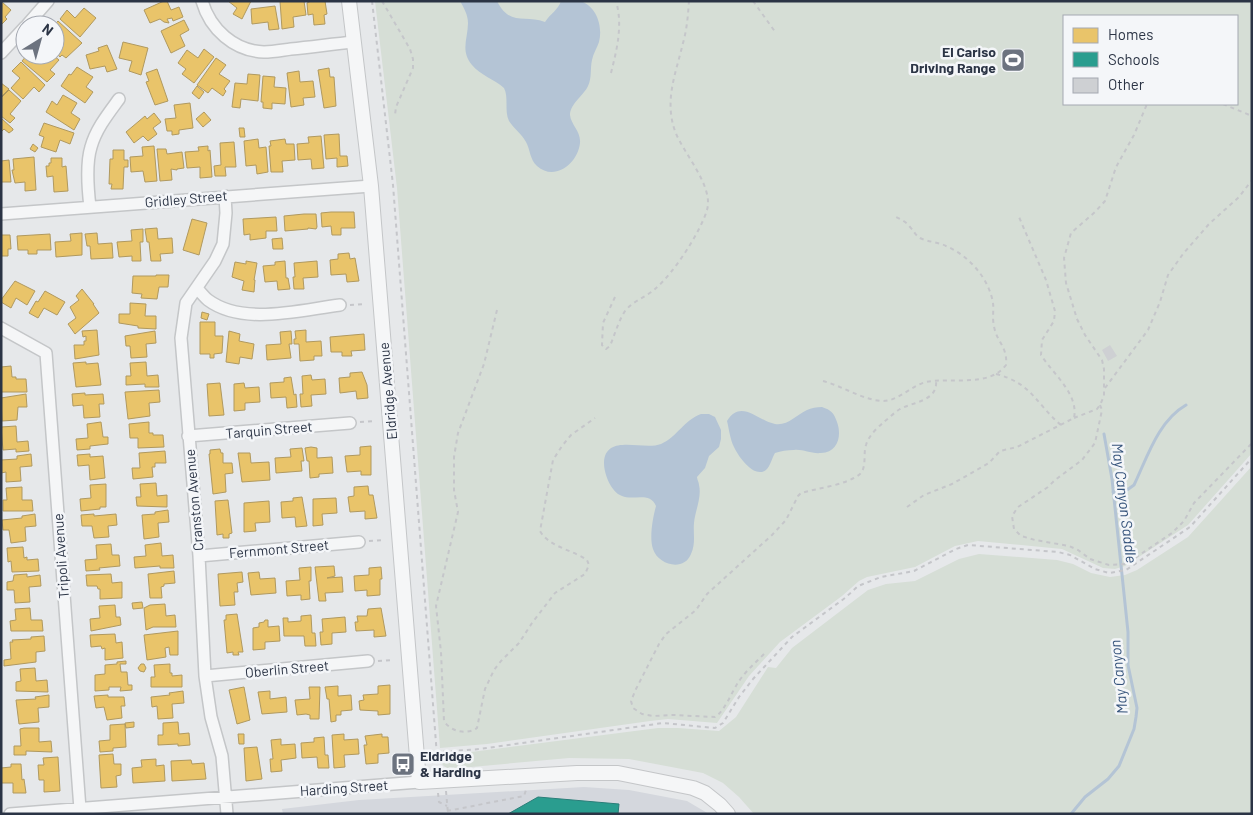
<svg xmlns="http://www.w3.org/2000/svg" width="1253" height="815" font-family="Barlow,sans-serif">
<rect width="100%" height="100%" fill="#e6e8ea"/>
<path fill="#d4d7dd" d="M584 787 629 790 687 801 709 814H283L282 809 359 800Z"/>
<path fill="#d6ded6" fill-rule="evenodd" d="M375 1H1252V453L1188 525 1125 566 1115 569 1103 568 1062 549 978 541 955 546 915 567 867 577 859 581 842 596 780 642 749 676 717 723 668 719 650 721 487 744 440 748 397 188ZM1064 16H1237V104H1064Z
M1252 466V814H754L739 797 723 783 703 773 629 759 569 758 449 769C442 766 441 763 440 756L658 728H678L719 731 736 717 768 667 776 668 792 648 868 590 886 584 915 581 959 559 979 554 1057 560 1073 564 1091 573 1110 577 1125 575 1137 570 1188 537Z"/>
<path fill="#b4c4d5" d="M460 1H497C510 27 525 14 545 22 550 14 558 10 561 1 567 1 575 0 580 1 597 6 603 27 599 42 597 48 593 54 592 60 590 69 592 78 588 86 584 95 570 104 570 115 571 125 581 131 580 143 578 163 555 182 537 166 530 160 530 149 526 142 522 134 514 129 509 121 504 110 509 98 504 88 494 79 480 75 472 65 460 51 468 38 468 23 468 15 464 8 460 1Z
M822 407C831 410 834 413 837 422 842 436 838 452 821 453 811 454 803 449 794 450 787 450 781 451 775 453 772 458 770 467 766 470 754 479 738 456 734 447 730 439 729 429 727 421 741 398 758 421 775 424 788 426 796 415 807 410 811 408 817 407 822 407Z
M701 414H709L715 417 721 430V439L719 447 709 456 705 468 697 477C697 480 699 482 699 485 702 497 695 511 694 523 693 534 696 543 691 554 684 572 658 565 653 549 649 537 653 517 656 506 650 491 633 501 622 496 611 492 604 474 604 463 605 433 643 451 661 444 677 437 684 420 701 414Z"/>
<path fill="#e9c46a" stroke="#b0995f" d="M167 1 171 10 179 7 183 17 173 21 172 18 167 19 169 23 164 22 160 19 150 23 144 10 164 1Z
M228 1H251L242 19 233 14 237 8Z
M280 1H304L306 15 293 17 294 27 282 29Z
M311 1H325L327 14 324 15 325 24 314 25 313 14 308 15 307 3Z
M2 2 11 10 5 17 7 19 1 25Z
M275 6 279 29 269 30 268 22 252 24 251 9Z
M84 8 96 18 80 37 60 19 67 10 75 18Z
M184 20 189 30 180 35 185 46 171 53 161 31Z
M58 21 82 43 66 58 62 55 60 57 55 52V40L58 37 55 35 54 25Z
M123 42 148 48 141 75 129 71 132 61 119 58Z
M107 45 117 69 107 72 105 66 90 69 86 55 99 51 98 48Z
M204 49 214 57 194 83 182 74 186 69 178 63 187 50 198 58Z
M27 55H53L59 60 50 70 55 74 47 82 22 61Z
M216 58 226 65 219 74 230 81 224 89 226 91 223 96 212 88 208 93 197 85Z
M21 62 45 85 39 92 34 87 23 99 11 88 20 78 12 71Z
M77 67 93 77 86 87 93 92 85 103 61 86 69 74 71 75Z
M329 68 330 77H334L336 106 324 108 318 70Z
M157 69 168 101 155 105 146 82 149 81 146 73Z
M299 71 300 82 313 81 315 97 303 98 304 105 291 107 287 73Z
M248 74 260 75 258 101 241 99 240 108 232 107 235 83 247 84Z
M263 76 275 77 274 87 286 88 285 104 272 103V109L263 108V102H261Z
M1 83 9 89 1 97Z
M197 86 204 92 199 99 192 93Z
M9 90 21 101 10 114 15 118 10 123 1 116V98Z
M63 95 77 103 71 113 80 119 74 130 46 112 52 101 57 105Z
M190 103 193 128 179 130V134L172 135V131H167L165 119 176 118 174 105Z
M204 112 211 120 203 127 196 119Z
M154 113 161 122 153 128 157 134 148 141 143 136 134 143 126 132 145 116 147 119Z
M1 118 13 129V130L9 133 4 129 1 132Z
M44 123 74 133 70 144 60 140 56 152 41 147 44 137 39 135Z
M239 128H244L245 137H240Z
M339 134 340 156H347L348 166 337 167V158L326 159 324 135Z
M321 136 324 168 312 169 311 159 298 160 297 144 309 143 308 137Z
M258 139 259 148 266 147 268 172 257 174 256 165 246 166 244 141Z
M285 139 286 144H294L295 160 282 161 283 172H271L269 146H271L270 141Z
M234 142 236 167H225L226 176H215L214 166 221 165 220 143Z
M33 144 38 148 35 152 30 149Z
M154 146 157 181 145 182 143 171 131 172 130 157 143 156 142 147Z
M208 146V151L210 150 212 177 200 178V167L187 168 185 152 199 151 198 147Z
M157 149H166L167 154 182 152 184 168 177 169V170L171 169 172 180 160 181Z
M113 150H124V160H128V167H124L123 189H111L112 184H109L110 159H113Z
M34 157 36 190 25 191V182L15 183 12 170H14L13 159Z
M51 158H62V167L66 166 68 191 54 192 53 176 47 177 46 166H49V163H51Z
M9 160 11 182H1V161Z
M331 212H354L355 228H341V235H332L331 226 322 227 321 213Z
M304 214H316L317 227 316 229 308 228V229L285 231 284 216Z
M276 217 277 231H266V238L250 240V234L244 235 243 219Z
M192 219 207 223 199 255 183 250Z
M157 228 158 239 172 238 173 253 160 254 161 261H151L149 242H147L145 229Z
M143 229V242H140L141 261H132V256L119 257 117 242 132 241 131 230Z
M82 233V255L56 257 55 242 71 241 70 234Z
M97 233 98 244 112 243 113 258 91 259 90 246H87L85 234Z
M50 234 51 250H37V254H28V250H18L17 236Z
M1 235H10L11 249H8V256H1Z
M282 238 283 249H273L272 239Z
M349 253 350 259 355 258 359 281 347 282 346 274 331 275 330 260 338 259V254Z
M246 261 257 263 254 280H255L254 292 242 290 244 281 232 277 235 262 246 264Z
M285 261 286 278H288L290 289 278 290 277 281 265 282 263 266 275 265V262Z
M317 261 318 277 303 278 304 289H294L293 277H295L294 263Z
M156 275H169L168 287H159L157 299 141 298 142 294 132 293 133 276H156Z
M15 281 35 291 27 305 16 298 11 308 1 302V300Z
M82 289 94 304H93L99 313 75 334 68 324 76 318 70 307 79 300 76 296Z
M45 291 65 302 57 315 44 308 38 318 29 313 36 301 38 302Z
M130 303 146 304 145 316H156V329L138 328V326L119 323V314H130Z
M202 312 209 314 207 320 201 318Z
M200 322H215V336H223L222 353 214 354V358H210V354H200Z
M97 330 99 355 75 359 74 345H84V341H86V336L83 337 82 331Z
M306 330V342L321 341 322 356H314V360L300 361 299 344H294V339H296L295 331Z
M155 331 156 343 146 344 147 357 131 358 130 346H126L125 336Z
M229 331 240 334 239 341 254 344 252 359 240 357 239 364 226 362Z
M291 331 292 344H289L291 358 267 360 266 345 281 344 280 332Z
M364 334 365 350 351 351 352 356H342V352H331L330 337Z
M86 362V364L98 363 101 385 76 387 73 363Z
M146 362 147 376 158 375 159 387H145V384L126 385V376H131L130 363Z
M11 366 12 377H16V379H26L27 392H1V367Z
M362 372 367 385 368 398 357 399 356 391 340 393 339 378 350 377V373Z
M311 375 312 380 325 379 326 394 311 395 312 406 301 407 300 394H303L302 376Z
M291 377 294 395 296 394 297 407 287 408 286 397 271 398 270 383 284 382V378Z
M220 383 224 415 209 416 207 384Z
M244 383 245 388 259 387 260 402 245 403V410L234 411V384Z
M159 390 160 402 149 403 150 416 128 419 125 392Z
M85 393V395L103 394 104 404H99L100 417 84 418 83 405 73 406 72 394Z
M26 394 27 407H18L17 420 2 421 1 398Z
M101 422 103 437H108V444L90 446V449L77 450 76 439 88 438 87 424Z
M149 422V433H153V435H163L164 447 138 448V438H130L129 424Z
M16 426 17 442 28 441 29 451 16 452V449L3 450 1 427Z
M371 446V475H361V471L347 472 345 456 360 455V447Z
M311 447 317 448V458L332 457 333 473 319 474V477L310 478 309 461H307L305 448Z
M302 448 304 461H301L302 471 276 473 275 458 291 457 290 449Z
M220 449 221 453H223V463H232L233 473 225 474 226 492 213 494 209 454H210V450Z
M165 451 166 463H155V467H152L153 477 133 479 132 468H140L139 453Z
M238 453H250L251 463 269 462 270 480 242 482Z
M31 454 32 466 20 467 21 481 6 482V472L1 473V460L17 459V456Z
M90 454V457L103 456 105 478 90 480 89 465 78 466 77 455Z
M156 483 157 496 167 495V507L137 506 136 497H141L140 484Z
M106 484V507H100V509L81 511 80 499 91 498 90 485Z
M368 486 369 495H373L377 518 365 519V511L350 512 348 497 354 496V487Z
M22 487V500H32L33 511H3V500H7L6 488Z
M302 497 307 526 296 527 295 517 282 518 281 502 293 501V498Z
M336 498 337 513 322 514 323 525 313 526V499Z
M228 500 232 533 229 534V538H223V534L217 535 215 501Z
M269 501 270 522 255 523 256 531 244 532V503Z
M168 510 169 522 158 523 159 537 144 539 142 515 155 514V512Z
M35 514 36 526 25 527 26 541 11 543 9 530H3L2 520 22 518V516Z
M94 514V516L116 514 117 525 108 526 109 537 94 538 92 526H82L81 515Z
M161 543 162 556 173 555 174 568H160V566L135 568 134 557 146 556 145 545Z
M111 544 112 555H119L120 566 99 568 100 570 86 571 85 560 97 559 96 545Z
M23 547 24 558 27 557V560L38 559 39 571 12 572 11 561 8 562 7 548Z
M334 566 335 576 327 578 342 577 343 592 325 593 326 601H319L315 567Z
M311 567V581H309L310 599 301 600V595L287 596 286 581 300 580 299 568Z
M381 567 382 579H380V595L367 596V590L355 591 354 576 369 575V568Z
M174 571 175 583 164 584V586L161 587 162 598H150L148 574Z
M242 572 243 582 237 583 238 592H234L235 605 220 606 218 574Z
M259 572 260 579 275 578 276 593 251 595 248 573Z
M27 574V577L40 575 41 586 29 587 30 602 15 603 14 590H7V582L13 581 14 575Z
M111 574 112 583 122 582V598L100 599V589H98L97 586H87L86 575Z
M142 602 143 608 133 609 132 603Z
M165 604 166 616 175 615 176 627H153L146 630 144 608 150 605Z
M115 605 116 617H120L121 625 91 631 90 619 100 618 99 606Z
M30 608 31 620H42L43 631H11L10 621 16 620 15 609Z
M381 608 386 636 374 637V630L356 631 355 622H358L357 616H367L368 609Z
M237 614 243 652H238L239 655H233V652L227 653 224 620H226V615Z
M311 615 312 633H315L316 646H305L304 636H284L283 618H288V622L301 621V616Z
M345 617 346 632 332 633V644L321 645 320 632H323L322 619Z
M265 620H268V627L279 626 280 641 265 642V649L253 650V628L259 627V623L264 622Z
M178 631V655H170L169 647 165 648 166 657 147 660 144 635Z
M115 634 116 643 122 642 123 658 105 660V648L102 649 101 646 91 647 90 635Z
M44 636 45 651 36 652V662L4 666V660L11 659 10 642H13L12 640 31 639V637Z
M126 661V664H120L121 672H127L128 685H132V690L120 691 121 687H109V690L95 691V675L105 674V665L117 664V662Z
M141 664H144L146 668 144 672 140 671 138 668Z
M170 664V673H172V676L182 675V687H151V677H155L154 665Z
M35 668 36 681 47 680 48 692 16 691V682L21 681 20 669Z
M390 685V714L378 715V711L360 710 359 701 364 700 363 695 378 694V686Z
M338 686V696L351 695 352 710 341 711V715H336V721L331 722 329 699H327L325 687Z
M244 687 250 720 237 724 229 690Z
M309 687H320L319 719H310V715L306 714 297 715 295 700 310 699Z
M183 691 184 703 172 704 173 718 158 719 157 706 152 707 151 697 170 695 169 693Z
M270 691V699L286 697 287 712 262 714 258 692Z
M49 695V707L38 708 39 722 19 724 16 700 36 699 35 697Z
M108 695V697H124L125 706H121L122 718 107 720 104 707 96 708 94 696Z
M134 722V727L126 728 125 723Z
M178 722 179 734 189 733 190 745 178 746V744L158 745V735H163V723Z
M125 724 126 747 113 748V751L100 752 99 741 110 740V725Z
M24 728H39V742L51 741 52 752 26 751V755H14V746H21L20 729Z
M238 734H244V744H239Z
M344 734V740L358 739 359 754 344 755 345 767 334 768 332 735Z
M382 734V737H388L389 753 378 754V763L366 764 364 745H367L365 736Z
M324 737 325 755H328L329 768H318L317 757 302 758 301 743 314 742V738Z
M281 739V745L295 744 296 758 281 760 282 771 271 772 270 759H273L271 740Z
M257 747 262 779 246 781 244 748Z
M113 754 114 764H121V775L116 776 117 787 101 788 99 755Z
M58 757 60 791 44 792V780H39L38 765H44L43 758Z
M156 759V766L164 765 165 781 133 783 132 768 142 767 141 760Z
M191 760 192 764 204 763 206 779 172 781 171 761Z
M11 764H21L22 780 24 779 26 793H13V783H1V768L11 767Z"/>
<path fill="#2a9d8f" stroke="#2a7e79" d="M538 797 619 804 618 814H508Z"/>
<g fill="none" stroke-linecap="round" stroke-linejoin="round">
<path stroke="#b4c4d5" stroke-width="3" d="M1113 492 1127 490 1134 485C1147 458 1158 421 1186 405
M1071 814 1085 797 1108 779 1119 766 1134 729 1136 717 1137 708 1128 665V632L1112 479 1104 434
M1250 814 1252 813"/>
</g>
<path fill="#ced0d3" d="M1110 345 1117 356 1108 361 1102 350Z"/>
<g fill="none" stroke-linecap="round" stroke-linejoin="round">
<g stroke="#c4c6c8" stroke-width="14">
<path id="minor" d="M202 1C210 29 234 51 264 52 273 52 283 50 291 49 312 47 333 44 354 42
M27 25 48 1
M1 53 25 27
M225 196 226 213 223 244 215 261 186 303 181 338 199 556 205 676 211 717 222 756 227 814
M90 207C88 190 86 163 91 147 96 129 108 114 119 99
M1 214 371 186
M197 289C201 292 204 297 208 300 243 326 300 310 340 305
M1 328 46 353 80 809
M188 436 350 423
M199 556 359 542
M205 676 368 661
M10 814 419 782"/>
</g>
<g stroke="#c4c6c8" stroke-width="16">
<path id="tertiary" d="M349 1 371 186 419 782 577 773H618L693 788 705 793 720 805 728 814"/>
</g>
<path stroke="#c5c6ca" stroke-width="2" stroke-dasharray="4 4" stroke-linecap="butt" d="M372 1 393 185 438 769
M382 1 410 49 413 59V68L396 107 395 115
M753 1 776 33
M611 73C617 49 623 25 616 1
M1223 104 1252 116
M615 297 603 323 602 345 606 349 610 346C615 334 618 322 625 311 633 301 646 297 655 289 673 274 700 233 707 210 714 186 683 153 675 131 664 100 676 73 683 43 687 29 688 15 689 1
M350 305 365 304
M497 310 484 364 458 433 454 457V490L458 512 436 606 441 652 444 721C451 732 467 735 477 728L485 689 494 670 501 661 519 643 532 623 555 593 585 574 589 565 587 560C573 550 549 547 540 531L553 460 562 446 571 435 595 418
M996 374C1032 383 1036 404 1061 425
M823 381C842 386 861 399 881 401 898 402 910 386 926 382 950 377 989 388 1006 365 1008 347 996 341 994 326 992 318 994 310 993 303 989 278 968 255 946 246 938 242 928 242 920 238 915 235 914 231 910 227 907 222 900 219 894 216
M1105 388 1148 330 1160 302 1168 275 1183 254 1209 224 1239 197 1252 180
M1100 405 1102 410 1095 443 1082 460 1055 480 1048 487 1018 507 1012 516 1014 529 1021 536 1035 540 1069 546 1078 550 1090 559 1109 565 1126 564 1172 533 1184 521 1194 503 1252 443
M1074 418 1097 409 1100 405 1104 396V369L1102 360 1085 335 1077 319 1066 283 1064 258 1071 233 1095 212 1105 201 1116 167 1134 135 1147 104
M360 422 374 421
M907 507 924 495 952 484 982 467 989 463 1000 451 1017 447 1074 418C1079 394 1053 374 1041 355L1042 340 1054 321 1055 311 1046 280 1019 217
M369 541 383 540
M764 654C755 663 746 671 739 681 732 691 725 711 715 717L673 715 653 716 642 714 633 708 631 701 636 689 659 644 666 634 696 610 707 594 772 535 786 520 798 496 801 493C818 488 847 485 860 474 867 467 863 453 866 445 869 435 878 427 885 421 890 417 895 412 900 409 913 402 938 401 936 381
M378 661 392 660
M427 753 480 749 663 723 715 728 723 723 739 697 753 679 792 637 845 598 858 586 881 577 914 571 956 549 968 545 1058 552 1070 555 1095 569 1109 573 1126 570 1190 527 1252 458
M446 791 448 814
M438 793 439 802 447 806
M447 811 524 796 527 787"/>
<use href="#minor" stroke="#f5f6f7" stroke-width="11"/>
<use href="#tertiary" stroke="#f5f6f7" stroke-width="14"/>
</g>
<defs>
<g id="stadium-square" transform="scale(1.25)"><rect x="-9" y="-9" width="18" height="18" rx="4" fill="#6c737f" stroke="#f4f6f9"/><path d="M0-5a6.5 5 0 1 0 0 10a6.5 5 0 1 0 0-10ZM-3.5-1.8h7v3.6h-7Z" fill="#fff"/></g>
<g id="bus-square" transform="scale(1.25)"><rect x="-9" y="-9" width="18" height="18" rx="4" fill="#6c737f" stroke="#f4f6f9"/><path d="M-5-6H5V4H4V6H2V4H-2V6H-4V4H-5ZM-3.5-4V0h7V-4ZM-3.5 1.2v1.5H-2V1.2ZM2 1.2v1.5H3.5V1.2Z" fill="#fff"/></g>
</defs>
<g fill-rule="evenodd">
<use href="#stadium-square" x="1013" y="60"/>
<use href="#bus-square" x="403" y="764"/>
</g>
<g text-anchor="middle" stroke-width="5" stroke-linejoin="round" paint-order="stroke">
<g font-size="14" font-weight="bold" fill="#2b3445" stroke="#f4f6f9" text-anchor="end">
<text x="996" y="57">El Cariso<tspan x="996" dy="16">Driving Range</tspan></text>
<text x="420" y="761" text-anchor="start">Eldridge<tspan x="420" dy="16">&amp; Harding</tspan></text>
</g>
<g font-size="14" fill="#2b3445" stroke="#f4f6f9">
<text transform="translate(186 199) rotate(-5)" y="5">Gridley Street</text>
<text transform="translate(388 391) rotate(-95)" y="5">Eldridge Avenue</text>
<text transform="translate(269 430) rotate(-5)" y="5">Tarquin Street</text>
<text transform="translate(194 500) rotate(-95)" y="5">Cranston Avenue</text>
<text transform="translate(279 549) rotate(-5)" y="5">Fernmont Street</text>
<text transform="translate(61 556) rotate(-94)" y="5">Tripoli Avenue</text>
<text transform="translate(287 669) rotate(-5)" y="5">Oberlin Street</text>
<text transform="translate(344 788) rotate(-4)" y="5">Harding Street</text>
</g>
<g font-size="15" font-style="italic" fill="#34527a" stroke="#f4f6f9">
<text transform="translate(1124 503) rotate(83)" y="5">May Canyon Saddle</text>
<text transform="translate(1119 677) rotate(-96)" y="5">May Canyon</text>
</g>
</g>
<rect width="1253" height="815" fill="none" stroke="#2b3445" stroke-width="5"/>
<rect x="1063" y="15" width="175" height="90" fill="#f4f6f9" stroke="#a4a8b1"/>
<rect x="1073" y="28" width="25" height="15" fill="#e9c46a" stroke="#a4a8b1"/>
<text x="1108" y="40" font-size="15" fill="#2b3445">Homes</text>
<rect x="1073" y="52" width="25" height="15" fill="#2a9d8f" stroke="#a4a8b1"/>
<text x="1108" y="65" font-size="15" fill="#2b3445">Schools</text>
<rect x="1073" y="78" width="25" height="15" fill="#ced0d3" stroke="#a4a8b1"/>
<text x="1108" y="90" font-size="15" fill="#2b3445">Other</text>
<g transform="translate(40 40) rotate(37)"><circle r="24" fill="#f4f6f9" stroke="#a4a8b1"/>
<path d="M0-4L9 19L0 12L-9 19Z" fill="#6c737f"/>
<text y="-8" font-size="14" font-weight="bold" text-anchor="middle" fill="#2b3445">N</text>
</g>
</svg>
